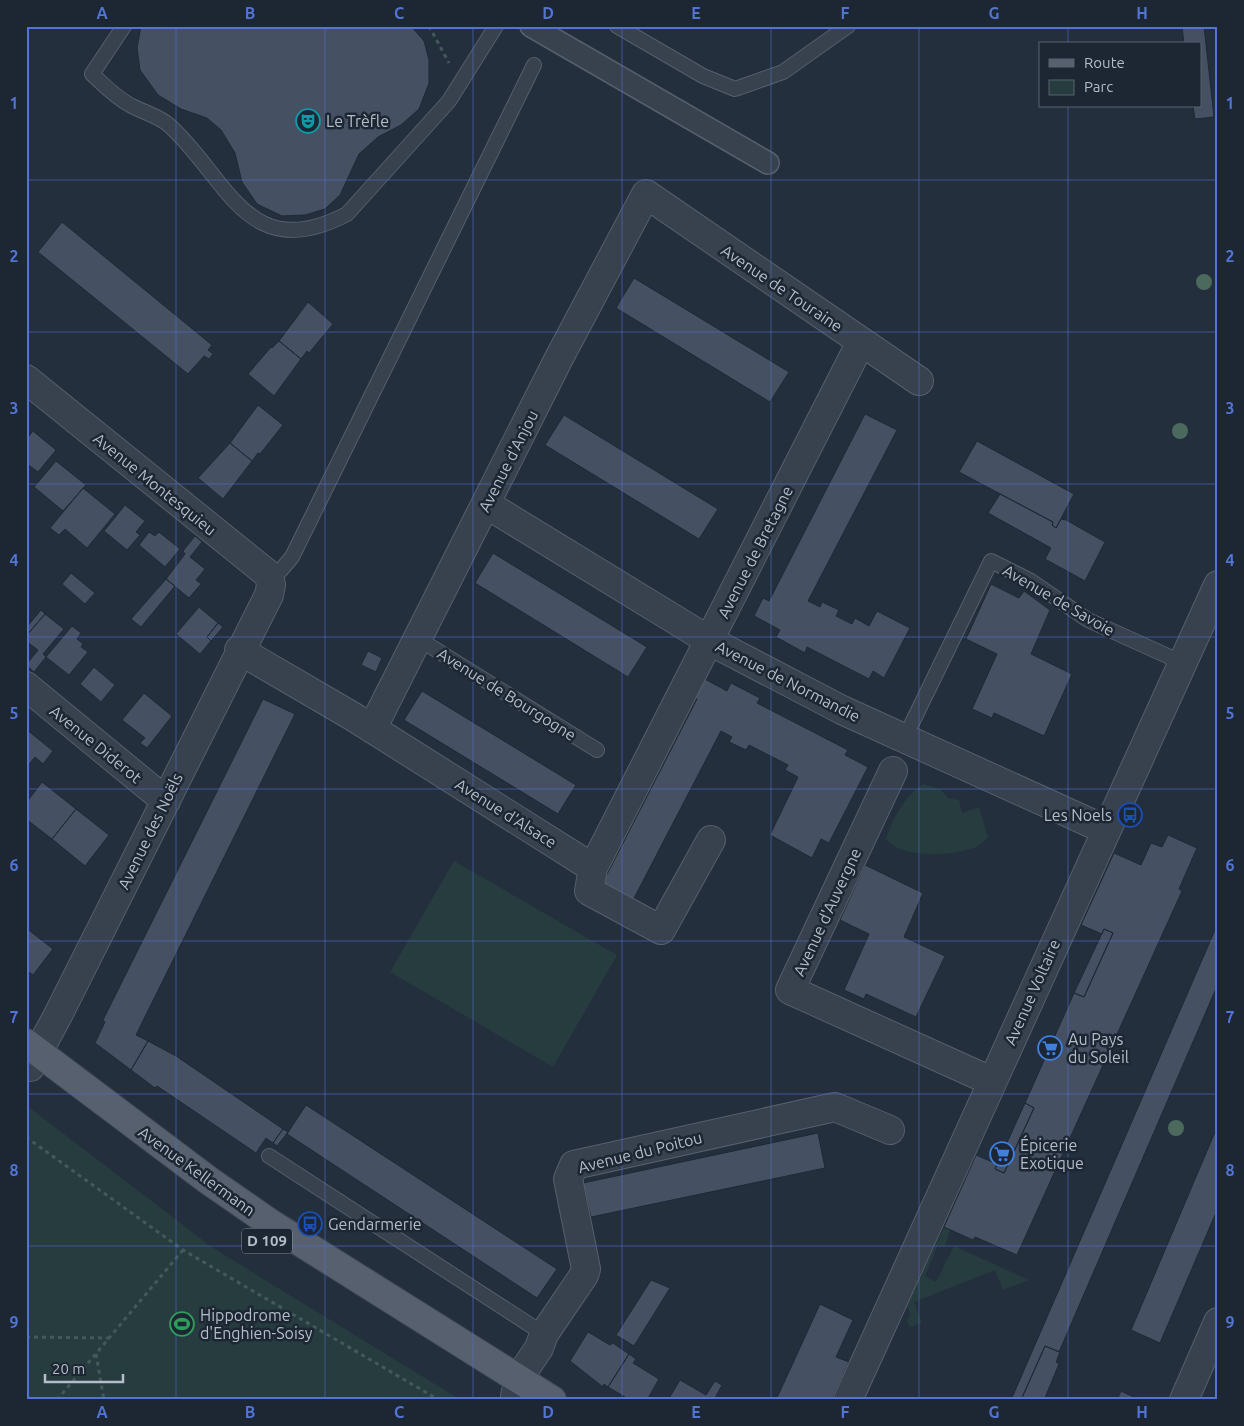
<svg xmlns="http://www.w3.org/2000/svg" width="1244" height="1426" font-family="Ubuntu,sans-serif">
<rect width="100%" height="100%" fill="#242f3e"/>
<path fill="#263c3f" d="M923 784 941 790 948 798 959 800 962 813 979 807 988 837C985 840 981 845 976 847 955 856 900 859 886 839 892 819 906 795 923 784Z
M454 861 617 955 553 1067 390 972Z
M26 1105 213 1248 461 1400H26Z
M944 1227 950 1230 945 1247 938 1245 925 1276 936 1282 954 1246 1029 1280 1003 1290 995 1270 914 1302 922 1323 910 1327 907 1321 910 1315 907 1305Z"/>
<path fill="#455162" stroke="#1f2835" d="M141 26H411L424 41 429 60V83L419 109 401 125 378 137 359 154 340 195 325 209 305 215 282 216 257 204 242 182 235 153 221 130 207 118 181 109 158 95 140 70 137 48Z
M1182 26H1204L1214 117 1195 119 1193 106H1200V44H1184Z
M62 222 212 345 208 350 213 354 209 359 204 356 188 374 38 252Z
M634 278 789 372 770 402 616 308Z
M308 302 333 324 309 353 307 351 301 359 279 341Z
M279 341 301 359 274 396 248 374 271 347 272 348Z
M258 405 283 425 260 454 258 453 252 461 230 443Z
M865 414 897 430 808 601 820 607 822 602 839 610 836 616 852 624 855 618 869 626 877 611 910 628 884 678 873 671 869 679 807 647 805 653 776 637 780 630 754 616 763 598 769 601Z
M564 415 718 509 699 539 545 445Z
M33 431 56 450 38 472 26 463V440Z
M977 441 1074 494 1056 528 1052 525 1053 522 959 472Z
M230 443 252 461 223 499 198 478Z
M56 461 86 485 63 511 34 487Z
M83 488 115 514 87 548 65 529 59 535 50 528Z
M1000 494 1053 522 1052 525 1056 528 1061 519 1066 520 1105 542 1085 581 1045 559 1051 548 988 513Z
M125 505 145 521 136 532 140 535 127 550 104 531Z
M149 532 155 536 159 532 180 549 165 567 139 545Z
M195 536 202 542 190 557 205 569 196 580 201 584 189 598 166 579 185 554 183 551Z
M493 553 647 647 628 677 475 583Z
M71 573 95 593 85 604 62 584Z
M166 579 175 586 141 627 131 619Z
M991 584 1019 598 1024 591 1050 610 1031 654 1072 674 1044 736 994 713 992 718 972 709 997 654 966 639Z
M199 607 218 623 207 637 211 641 200 654 176 634Z
M41 610 45 614 26 636V628Z
M45 614 64 629 43 654 46 657 34 672 26 665 38 650 26 641V636Z
M218 623 223 627 211 641 207 637Z
M72 626 81 633 77 639 83 644 81 647 88 652 69 675 46 657Z
M368 651 382 658 376 672 361 665Z
M94 667 115 685 101 702 80 684Z
M701 677 727 691 731 683 760 698 757 703 848 750 845 755 868 767 829 843 821 839 812 858 770 835 798 777 785 770 788 765 749 745 746 750 729 742 732 737 721 731 632 902 601 886 697 699 691 696Z
M422 691 576 785 558 814 404 720Z
M144 693 172 716 147 748 140 743 145 738 122 720Z
M263 699 295 714 136 1035 148 1041 131 1070 95 1043 105 1022 103 1020Z
M26 729 53 751 43 764 35 757 26 768Z
M42 782 76 809 52 839 26 819V803Z
M76 809 109 835 85 866 52 839Z
M1168 835 1197 848 1179 889 1182 891 1017 1255 975 1237 973 1240 944 1227 976 1155 997 1164 995 1169 1004 1173 1034 1108 1025 1103 1074 993 1084 997 1113 933 1104 929 1102 934 1081 925 1114 853 1141 865 1151 843 1162 847Z
M865 865 923 893 904 937 945 956 916 1017 866 994 864 999 844 990 869 934 840 920Z
M1218 923V984L1059 1352 1045 1346 1021 1400H1011Z
M26 928 53 949 33 975 26 970Z
M1104 929 1113 933 1084 997 1074 993Z
M148 1041 176 1056 283 1129 273 1143 266 1138 256 1153 157 1086 155 1088 131 1070Z
M1025 1103 1034 1108 1004 1173 995 1169Z
M306 1105 557 1269 537 1298 287 1134Z
M1218 1125V1208L1160 1343 1131 1330Z
M283 1129 288 1132 277 1146 273 1143Z
M818 1133 825 1168 591 1217 583 1183Z
M651 1280 670 1288 634 1346 616 1335Z
M820 1304 853 1320 836 1357 849 1362 832 1400H776Z
M588 1332 610 1345 613 1343 629 1354 608 1387 604 1384 603 1387 570 1361Z
M1045 1346 1060 1352 1056 1362 1059 1364 1044 1400H1021Z
M629 1354 636 1359 633 1363 659 1379 647 1400H630L608 1387Z
M680 1380 706 1395 715 1381 722 1385 714 1400H668Z
M1121 1391 1140 1400 1118 1398Z"/>
<g fill="none" stroke-linecap="round" stroke-linejoin="round">
<g stroke="#565f6c" stroke-width="16">
<path id="service" d="M124 26 92 74C104 85 115 97 130 105 142 112 160 116 170 126 229 180 248 266 347 214L449 101 496 26
M617 26 703 76 735 89 783 72 848 26
M269 575 281 570 292 557 534 65
M417 638 597 750
M912 723 991 561 1031 581 1088 620 1183 663
M269 1156 544 1334"/>
</g>
<g stroke="#565f6c" stroke-width="24">
<path id="pedestrian" d="M531 26 768 163"/>
</g>
<g stroke="#565f6c" stroke-width="30">
<path id="minor" d="M26 379 269 575 271 585 269 595 57 1017 30 1067
M486 504 710 641 842 710 1106 830
M239 650 352 716 593 868 589 891 661 930 711 840
M26 686 166 801
M372 729 558 360 646 194 919 381
M893 771 790 990 991 1081
M593 868 861 342
M515 1396 519 1378 539 1348 544 1334 584 1275 586 1269 568 1179 574 1165 835 1107 890 1130
M848 1400 1218 585
M1184 1400 1218 1322"/>
</g>
<g stroke="#414a57" stroke-width="30">
<path id="primary" d="M26 1043 208 1180 270 1223 552 1400"/>
</g>
<path stroke="#44595c" stroke-width="3" stroke-dasharray="4 4" stroke-linecap="butt" d="M429 26 449 63
M26 1137 183 1250 439 1400
M26 1337 109 1338
M96 1354 104 1400
M57 1400 183 1250"/>
<use href="#service" stroke="#38414e" stroke-width="14"/>
<use href="#pedestrian" stroke="#38414e" stroke-width="21"/>
<use href="#minor" stroke="#38414e" stroke-width="28"/>
<use href="#primary" stroke="#56606e" stroke-width="28"/>
</g>
<g fill="#4b6a5d">
<circle cx="1204" cy="282" r="8"/>
<circle cx="1180" cy="431" r="8"/>
<circle cx="1176" cy="1128" r="8"/>
</g>
<path fill="none" stroke="#5274d3" stroke-width="1" stroke-opacity="0.55" d="M176 26V1400M325 26V1400M473 26V1400M622 26V1400M771 26V1400M919 26V1400M1068 26V44M1068 106V1400M26 180H1218M26 332H1218M26 484H1218M26 637H1218M26 789H1218M26 941H1218M26 1094H1218M26 1246H1218"/>
<defs>
<g id="theatre-ring" transform="scale(1.25)"><circle r="9.5" fill="#1d2633" stroke="#0f9aa8" stroke-width="1.5"/><path d="M-5-5.5Q0-4 5-5.5V0Q5 5 0 6Q-5 5-5 0ZM-3.3-2.5H-1v1.5H-3.3ZM1-2.5H3.3v1.5H1ZM-2.8 1Q0 5.5 2.8 1Z" fill="#0f9aa8"/></g>
<g id="bus-ring" transform="scale(1.25)"><circle r="9.5" fill="#1d2633" stroke="#1a4fb4" stroke-width="1.5"/><path d="M-5-6H5V4H4V6H2V4H-2V6H-4V4H-5ZM-3.5-4V0h7V-4ZM-3.5 1.2v1.5H-2V1.2ZM2 1.2v1.5H3.5V1.2Z" fill="#1a4fb4"/></g>
<g id="supermarket-ring" transform="scale(1.25)"><circle r="9.5" fill="#1d2633" stroke="#3f7fe0" stroke-width="1.5"/><path d="M-6-5.5h2.5l.6 2H6L4.5 2H-2.5L-4.4-4H-6ZM-1.5 3.2a1.3 1.3 0 1 0 .1 0ZM3 3.2a1.3 1.3 0 1 0 .1 0Z" fill="#3f7fe0"/></g>
<g id="stadium-ring" transform="scale(1.25)"><circle r="9.5" fill="#1d2633" stroke="#2e9e5b" stroke-width="1.5"/><path d="M0-5a6.5 5 0 1 0 0 10a6.5 5 0 1 0 0-10ZM-3.5-1.8h7v3.6h-7Z" fill="#2e9e5b"/></g>
</defs>
<g fill-rule="evenodd">
<use href="#theatre-ring" x="308" y="121"/>
<use href="#bus-ring" x="1130" y="815"/>
<use href="#supermarket-ring" x="1050" y="1048"/>
<use href="#supermarket-ring" x="1002" y="1154"/>
<use href="#bus-ring" x="310" y="1224"/>
<use href="#stadium-ring" x="182" y="1324"/>
</g>
<g text-anchor="middle" stroke-width="5" stroke-linejoin="round" paint-order="stroke">
<rect fill="#1d2633" stroke="#878f9c" stroke-width="1" x="242" y="1228.5" width="50" height="25" rx="4"/>
<g font-size="15" font-weight="bold" fill="#b4bcc9">
<text x="267" y="1246">D 109</text>
</g>
<g font-size="16" fill="#b4bcc9" stroke="#1d2633" text-anchor="start">
<text x="326" y="127">Le Trèfle</text>
<text x="1112" y="821" text-anchor="end">Les Noels</text>
<text x="1068" y="1045">Au Pays<tspan x="1068" dy="18">du Soleil</tspan></text>
<text x="1020" y="1151">Épicerie<tspan x="1020" dy="18">Exotique</tspan></text>
<text x="328" y="1230">Gendarmerie</text>
<text x="200" y="1321">Hippodrome<tspan x="200" dy="18">d'Enghien-Soisy</tspan></text>
</g>
<g font-size="16" fill="#b4bcc9" stroke="#1d2633">
<text transform="translate(782 288) rotate(34)" y="6">Avenue de Touraine</text>
<text transform="translate(508 461) rotate(-63)" y="6">Avenue d'Anjou</text>
<text transform="translate(155 484) rotate(39)" y="6">Avenue Montesquieu</text>
<text transform="translate(755 552) rotate(-63)" y="6">Avenue de Bretagne</text>
<text transform="translate(1059 600) rotate(30)" y="6">Avenue de Savoie</text>
<text transform="translate(788 681) rotate(27)" y="6">Avenue de Normandie</text>
<text transform="translate(507 694) rotate(32)" y="6">Avenue de Bourgogne</text>
<text transform="translate(96 744) rotate(39)" y="6">Avenue Diderot</text>
<text transform="translate(506 813) rotate(32)" y="6">Avenue d'Alsace</text>
<text transform="translate(150 831) rotate(-64)" y="6">Avenue des Noëls</text>
<text transform="translate(827 912) rotate(-65)" y="6">Avenue d'Auvergne</text>
<text transform="translate(1032 992) rotate(-66)" y="6">Avenue Voltaire</text>
<text transform="translate(640 1152) rotate(-14)" y="6">Avenue du Poitou</text>
<text transform="translate(197 1171) rotate(36)" y="6">Avenue Kellermann</text>
</g>
</g>
<rect width="1244" height="1426" fill="none" stroke="#1d2633" stroke-width="55"/>
<rect x="1039" y="42" width="162" height="65" fill="#1d2633" stroke="#59626f"/>
<rect x="1049" y="59" width="25" height="8" fill="#56606e" stroke="#59626f"/>
<text x="1084" y="68" font-size="15" fill="#b4bcc9">Route</text>
<rect x="1049" y="80" width="25" height="15" fill="#263c3f" stroke="#59626f"/>
<text x="1084" y="92" font-size="15" fill="#b4bcc9">Parc</text>
<path d="M45 1374v8h78v-8" fill="none" stroke="#b4bcc9" stroke-width="2.5"/>
<text x="52" y="1374" font-size="15" fill="#b4bcc9" stroke="#1d2633" stroke-width="4" paint-order="stroke">20 m</text>
<rect x="28" y="28" width="1188" height="1370" fill="none" stroke="#5274d3" stroke-width="2"/>
<g font-size="16" text-anchor="middle" font-weight="bold" fill="#5274d3">
<text x="102" y="19">A</text>
<text x="250" y="19">B</text>
<text x="399" y="19">C</text>
<text x="548" y="19">D</text>
<text x="696" y="19">E</text>
<text x="845" y="19">F</text>
<text x="994" y="19">G</text>
<text x="1142" y="19">H</text>
<text x="14" y="109">1</text>
<text x="1230" y="109">1</text>
<text x="14" y="262">2</text>
<text x="1230" y="262">2</text>
<text x="14" y="414">3</text>
<text x="1230" y="414">3</text>
<text x="14" y="566">4</text>
<text x="1230" y="566">4</text>
<text x="14" y="719">5</text>
<text x="1230" y="719">5</text>
<text x="14" y="871">6</text>
<text x="1230" y="871">6</text>
<text x="14" y="1023">7</text>
<text x="1230" y="1023">7</text>
<text x="14" y="1176">8</text>
<text x="1230" y="1176">8</text>
<text x="14" y="1328">9</text>
<text x="1230" y="1328">9</text>
<text x="102" y="1418">A</text>
<text x="250" y="1418">B</text>
<text x="399" y="1418">C</text>
<text x="548" y="1418">D</text>
<text x="696" y="1418">E</text>
<text x="845" y="1418">F</text>
<text x="994" y="1418">G</text>
<text x="1142" y="1418">H</text>
</g>
</svg>
